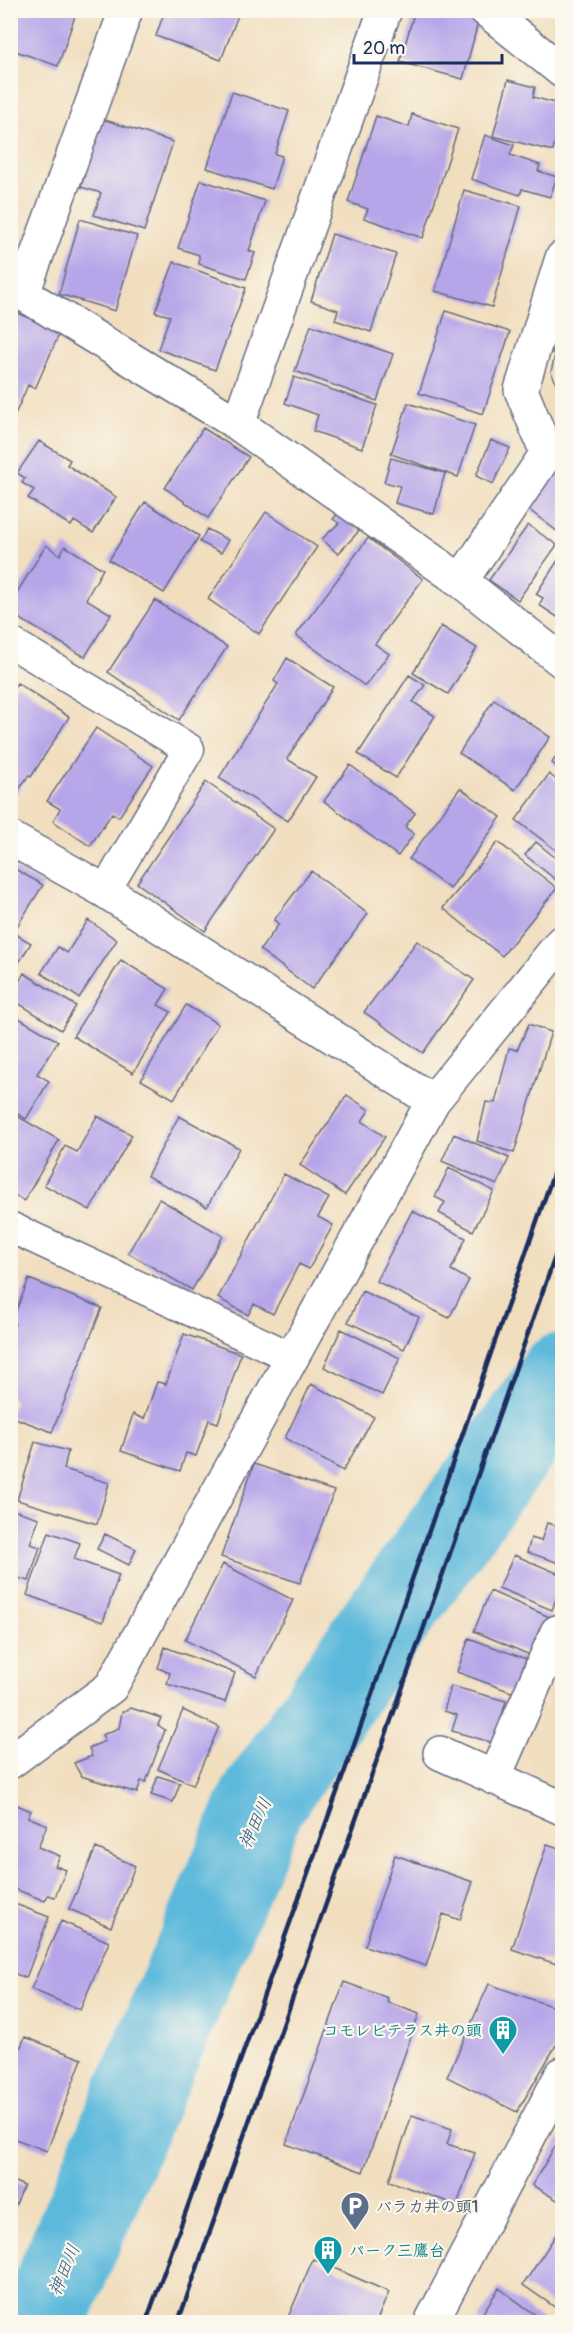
<svg xmlns="http://www.w3.org/2000/svg" width="573" height="2333" font-family="Pangolin,'Klee One',sans-serif">
<rect width="100%" height="100%" fill="#fbf7ec"/>
<filter id="ink" filterUnits="userSpaceOnUse"><feTurbulence type="fractalNoise" baseFrequency=".0167" numOctaves="2"/><feDisplacementMap in="SourceGraphic" scale="12" xChannelSelector="R" yChannelSelector="G"/><feConvolveMatrix kernelMatrix="1 2 1 2 8 2 1 2 1" color-interpolation-filters="sRGB"/></filter>
<filter id="wash" filterUnits="userSpaceOnUse"><feTurbulence type="fractalNoise" baseFrequency=".008" numOctaves="4" result="noise"/><feDisplacementMap in="SourceGraphic" scale="24" xChannelSelector="R" yChannelSelector="G"/><feGaussianBlur stdDeviation="1.35" result="paint"/><feColorMatrix in="noise" values="0 0 0 0 0 0 0 0 0 0 0 0 0 0 0 0 0 1.4 0 .05"/><feComposite in="paint" operator="in"/></filter>
<g filter="url(#wash)">
<rect width="100%" height="100%" fill="#f1debf"/>
<g fill="none" stroke-linecap="round" stroke-linejoin="round">
<path stroke="#5db9db" stroke-width="88" d="M42 2322 262 1802 383 1624 562 1377"/>
</g>
<g id="blocks">
<path fill="#b6a5e9" d="M10 10H77L58 66 10 49Z
M165 10H240L221 60 156 36Z
M415 10H447L479 19 463 79 400 62Z
M508 80 535 87 533 97 562 105 553 151 493 136Z
M232 92 289 111 275 154 282 156 272 189 207 168Z
M412 114 458 129 423 238 364 218 368 209 348 202 376 116 409 127Z
M102 119 173 142 144 231 94 215 101 193 81 187Z
M485 135 514 145 510 155 540 165 538 171 557 177 550 197 522 189 520 195 471 179Z
M201 180 265 201 249 251 255 253 246 279 199 264V255L178 248Z
M464 190 521 206 492 307 435 291Z
M80 219 137 236 115 311 59 294Z
M332 234 396 254 371 332 335 320 338 310 311 301Z
M174 262 246 288 215 370 158 349 170 316 155 312Z
M10 310 60 332 35 389 28 385 10 426Z
M446 311 510 332 483 414 419 393Z
M311 325 393 354 377 401 295 371Z
M562 327V395L551 372 555 355 552 353Z
M294 377 377 405 362 448 313 431 318 415 285 403Z
M408 403 475 425 458 477 391 454Z
M203 428 249 457 208 518 165 488Z
M491 440 510 448 493 484 476 476Z
M39 441 70 460 67 465 116 497 93 533 74 521 71 526 28 498 34 490 22 483 25 478 17 473Z
M562 456V535L528 509Z
M391 458 445 473 434 514 395 503 400 486 384 482Z
M145 502 199 536 164 593 109 560Z
M266 512 317 547 259 634 208 599Z
M339 512 359 531 338 554 322 539 339 523 333 519Z
M528 525 557 545 518 600 489 580Z
M207 529 228 540 221 553 200 542Z
M368 538 423 579 375 644 389 654 365 686 296 635Z
M46 545 60 555 65 546 103 569 86 599 111 614 85 657 10 613V604Z
M562 554V620L539 605 543 598 536 594Z
M155 600 227 647 179 720 108 672Z
M441 626 477 648 448 694 413 673Z
M287 658 333 687 287 759 316 777 288 821 219 778 278 684 274 681Z
M409 675 425 685 413 702 435 716 396 778 358 754Z
M17 683 69 717 31 777 29 775 13 798 10 796V694Z
M494 699 550 737 515 790 459 753Z
M96 728 153 766 119 817 112 813 90 846 53 821 60 809 47 801Z
M562 747V770L552 763Z
M350 765 415 813 405 827 414 834 398 856 324 801Z
M549 774 562 784V849L560 853 516 820Z
M206 782 274 829 205 931 137 883Z
M460 788 501 817 450 889 409 859Z
M498 842 557 888 502 956 443 908Z
M536 842 562 863V873L556 880 525 855Z
M10 866 43 885 16 928 10 925Z
M311 871 368 914 312 989 260 950 279 924 274 920Z
M88 920 117 940 79 998 41 973 58 947 67 953Z
M10 931 31 943 10 977Z
M417 941 474 980 423 1053 364 1012Z
M121 960 168 989 158 1005 171 1012 133 1073 73 1036Z
M24 973 76 1006 61 1030 10 998Z
M186 1005 218 1024 174 1099 141 1080Z
M10 1013 58 1041 37 1074 49 1081 26 1119 10 1109Z
M529 1024 551 1032 514 1153 477 1141 486 1102 495 1103 509 1048 517 1050Z
M347 1095 369 1110 362 1121 385 1137 345 1195 300 1165Z
M10 1112 59 1140 24 1201 10 1193Z
M97 1116 132 1135 90 1210 44 1185 65 1146 77 1152Z
M179 1116 239 1148 207 1207 147 1176Z
M454 1134 509 1158 497 1185 442 1161Z
M449 1168 494 1191 473 1231 439 1213 445 1202 435 1197Z
M284 1174 329 1198 318 1217 333 1225 309 1269 299 1264 273 1314 254 1304 248 1315 218 1298Z
M159 1199 223 1236 192 1290 128 1253Z
M412 1211 466 1238 451 1270 469 1280 449 1318 376 1281Z
M29 1279 102 1308 52 1432 10 1416 15 1400 10 1398V1362L13 1355H10V1334L15 1324 11 1323Z
M362 1291 419 1317 404 1349 348 1322Z
M341 1329 400 1358 382 1395 324 1367Z
M184 1334 241 1354 218 1423 209 1420 196 1456 186 1453 180 1471 121 1451 133 1414 144 1419 157 1382 166 1384Z
M311 1384 374 1417 343 1471 285 1438Z
M35 1442 68 1451 64 1469 109 1483 97 1524 17 1500Z
M254 1464 334 1491 300 1583 221 1557Z
M10 1509 39 1518 30 1544 40 1547 29 1581 10 1576Z
M547 1523 562 1527V1564L527 1552 531 1538 541 1541Z
M49 1532 80 1543 74 1559 119 1575 103 1622 27 1595Z
M105 1534 136 1549 129 1565 97 1549Z
M514 1555 562 1575V1583L552 1610 499 1588Z
M223 1564 293 1600 256 1676 185 1640Z
M490 1591 554 1619 537 1658 474 1631Z
M469 1638 526 1659 514 1693 457 1672Z
M165 1647 235 1673 225 1702 167 1684 170 1673 158 1668Z
M451 1686 506 1701 494 1743 452 1731 457 1715 444 1711Z
M131 1708 161 1718 158 1725 165 1730 146 1782 141 1781 137 1793 81 1776 74 1763 92 1756 89 1748 105 1741 102 1735 119 1728 122 1712Z
M183 1710 219 1727 193 1785 158 1769Z
M158 1776 180 1783 173 1802 151 1795Z
M10 1802 31 1811 28 1817 47 1825 38 1847 60 1856 55 1866 66 1870 55 1897 48 1895 45 1901 10 1887Z
M547 1844 562 1849V1966L512 1949Z
M96 1848 135 1866 111 1927 69 1909Z
M395 1855 473 1882 460 1920 443 1914 426 1966 365 1946Z
M10 1902 49 1917 26 1978 10 1972Z
M61 1921 109 1942 80 2010 31 1989Z
M344 1982 388 1998 387 2002 419 2014 363 2172 286 2144Z
M489 1984 562 2010V2035L517 2112 447 2077Z
M25 2037 82 2059 47 2151 10 2137V2074Z
M412 2115 452 2129 447 2144 475 2153 457 2205 389 2181Z
M562 2135V2203L532 2185Z
M10 2180 24 2186 10 2218Z
M559 2230 562 2232V2312L523 2285Z
M313 2259 389 2292 376 2322H286Z
M499 2288 545 2322H477Z"/>
</g>
</g>
<g filter="url(#ink)">
<use href="#blocks" fill-opacity="0" stroke="#666c80" stroke-width="1.5"/>
<g fill="none" stroke-linecap="round" stroke-linejoin="round">
<g stroke="#666c80" stroke-width="33">
<path id="lane" d="M10 642 189 749 105 891
M10 1227 291 1357"/>
</g>
<g stroke="#666c80" stroke-width="36">
<path id="street" d="M486 10 562 71
M10 286 238 424 461 581 562 661
M23 293 126 10
M238 424 385 10
M461 581 547 453 521 390 562 258
M10 838 105 891 433 1101
M440 1753 562 1808
M10 1762 111 1687 433 1101 562 942
M494 1778 557 1632
M431 2322 562 2074"/>
</g>
<use href="#lane" stroke="#fff" stroke-width="30"/>
<use href="#street" stroke="#fff" stroke-width="33"/>
<path stroke="#1b2f5e" stroke-width="4.5" d="M146 2322 362 1723 562 1149
M178 2322 562 1237"/>
</g>
</g>
<defs>
<g id="building-pin" transform="scale(1.5)"><path d="M0 17L-7.5 6A9.5 9.5 0 1 1 7.5 6Z" fill="#0f9aa8" stroke="#fbf7ec"/><path d="M-4-6H4V6H1V3H-1V6H-4ZM-2.5-4.3h1.7v1.8h-1.7ZM.8-4.3h1.7v1.8H.8ZM-2.5-1h1.7V.8h-1.7ZM.8-1h1.7V.8H.8Z" fill="#fff"/></g>
<g id="parking-pin" transform="scale(1.5)"><path d="M0 17L-7.5 6A9.5 9.5 0 1 1 7.5 6Z" fill="#5c6f8a" stroke="#fbf7ec"/><path d="M-3.5-5.5H1a3.5 3.5 0 0 1 0 7H-1V5.5H-3.5ZM-1-3.4V-.6H.8a1.4 1.4 0 0 0 0-2.8Z" fill="#fff"/></g>
</defs>
<g fill-rule="evenodd">
<use href="#building-pin" x="503" y="2030"/>
<use href="#parking-pin" x="355" y="2206"/>
<use href="#building-pin" x="328" y="2250"/>
</g>
<g text-anchor="middle" stroke-width="4.5" stroke-linejoin="round" paint-order="stroke">
<g font-size="16" font-weight="bold" fill="#0d838f" stroke="#fbf7ec" text-anchor="end">
<text x="482" y="2036">コモレビテラス井の頭</text>
<text x="349" y="2256" text-anchor="start">パーク三鷹台</text>
</g>
<g font-size="16" font-weight="bold" fill="#4e5e75" stroke="#fbf7ec" text-anchor="start">
<text x="376" y="2212">バラカ井の頭1</text>
</g>
<g font-size="18" font-style="italic" fill="#2f5884" stroke="#fbf7ec">
<text transform="translate(255 1823) rotate(-65)" y="6">神田川</text>
<text transform="translate(64 2270) rotate(-67)" y="6">神田川</text>
</g>
</g>
<rect width="573" height="2333" fill="none" stroke="#fbf7ec" stroke-width="36"/>
<path d="M354 54v9h148v-9" fill="none" stroke="#1b2f5e" stroke-width="3"/>
<text x="363" y="54" font-size="18" fill="#1b2f5e" stroke="#fbf7ec" stroke-width="4.5" paint-order="stroke">20 m</text>
</svg>
